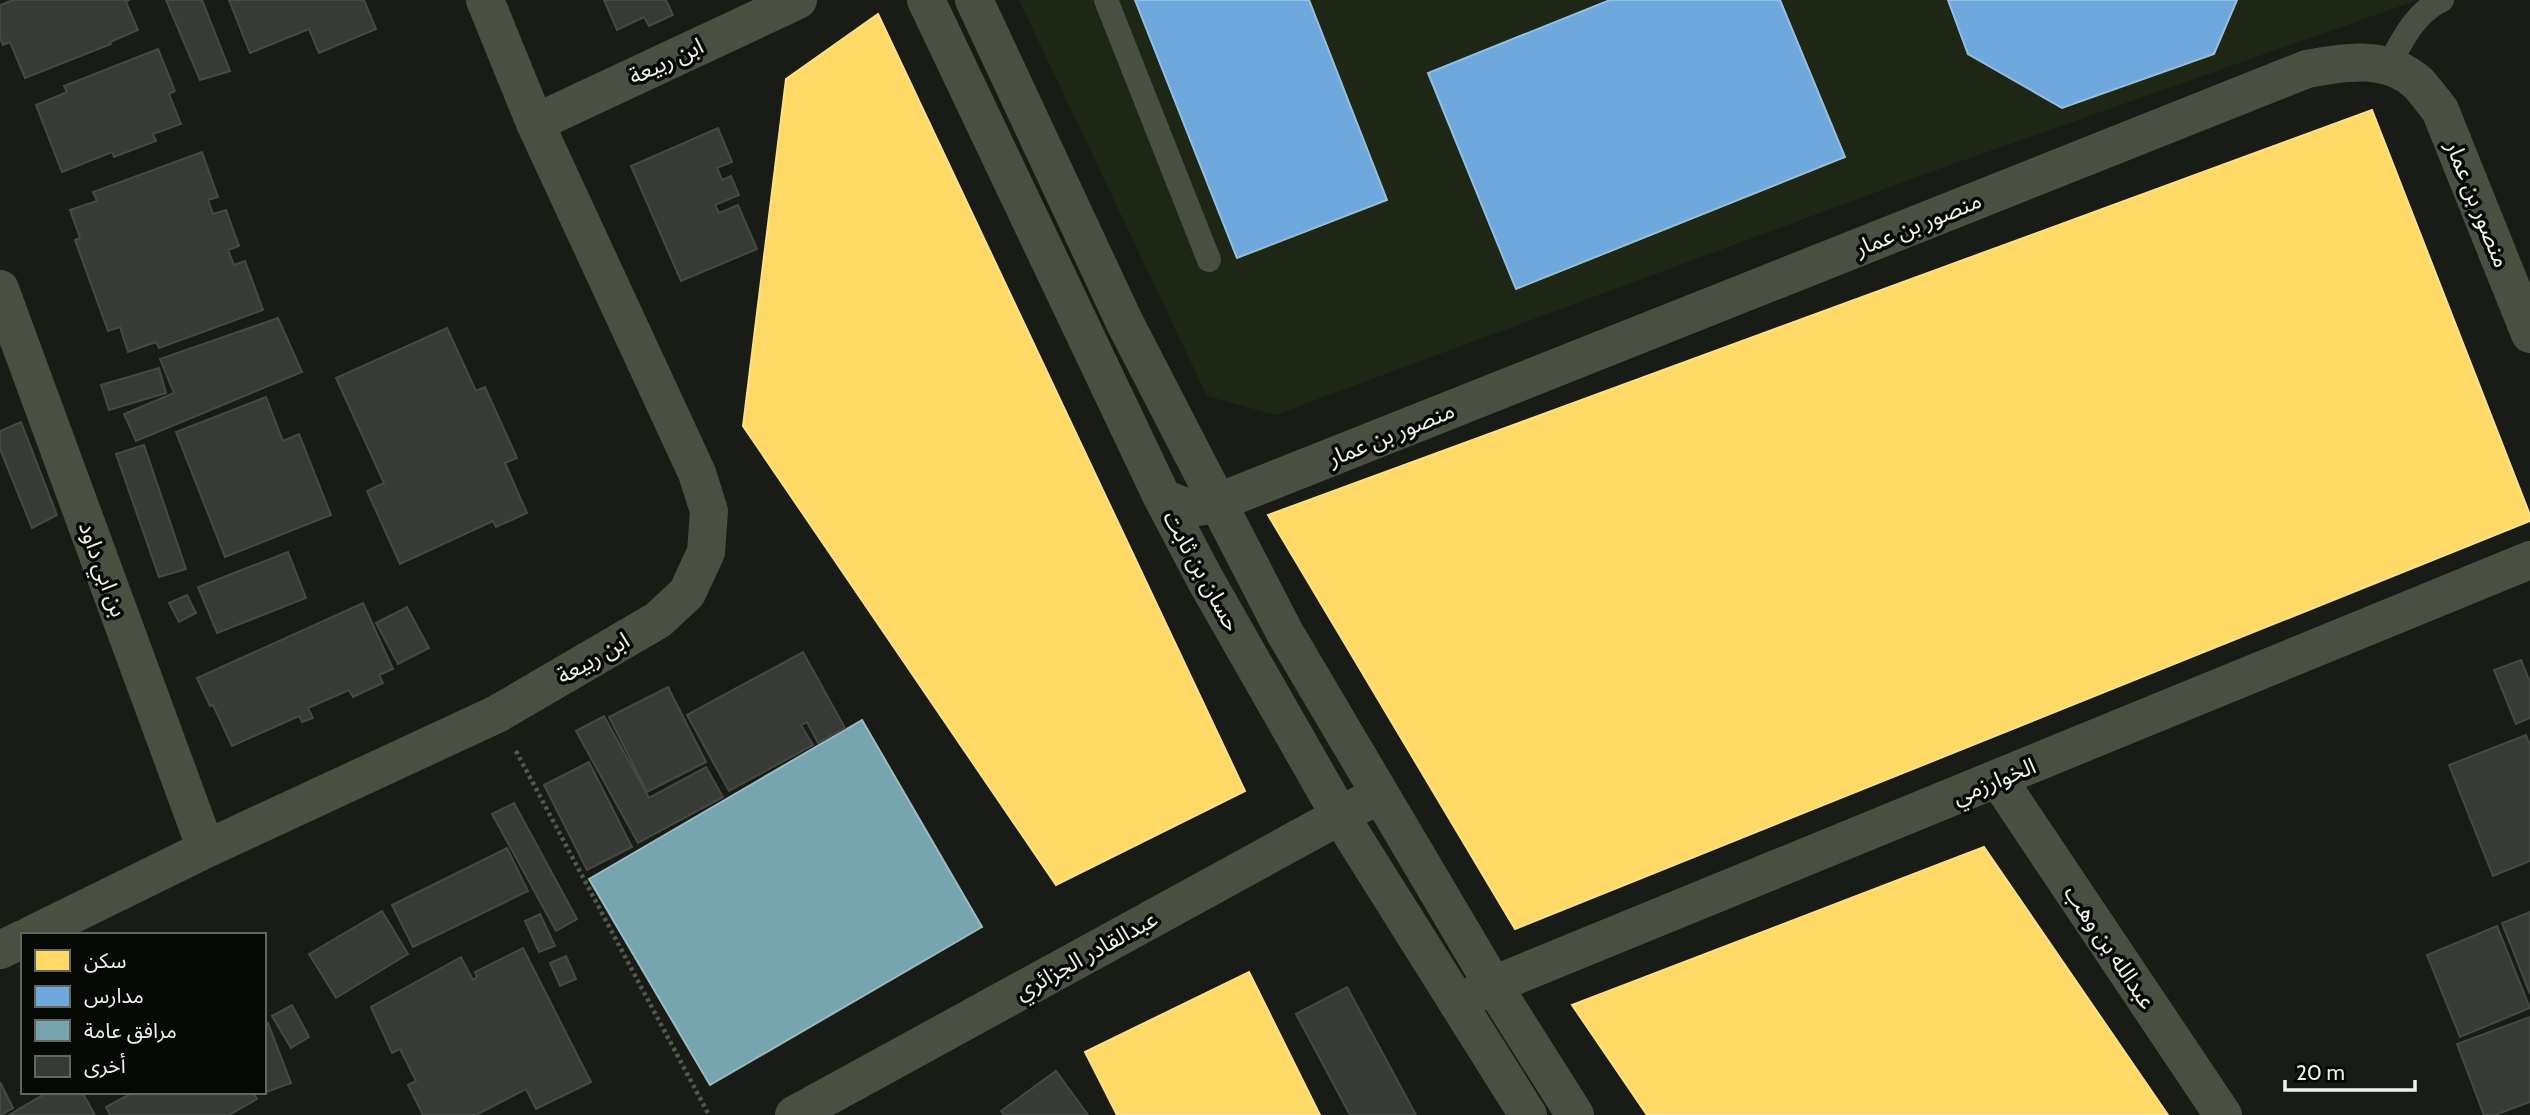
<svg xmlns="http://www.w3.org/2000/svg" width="2530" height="1115" font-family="Cabin,'Noto Sans Arabic',sans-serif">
<rect width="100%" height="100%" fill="#191c16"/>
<path fill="#1e2616" d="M1019 0H2418L1936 170 1275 415 1207 396Z"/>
<path fill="#ffd966" stroke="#fae18e" stroke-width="2" d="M878 14 1245 791 1056 885 743 426 786 79Z
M2372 110 2530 515V521L1515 929 1268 515Z
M1984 847 2168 1115H1647L1572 1005Z
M1249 972 1320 1115H1117L1085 1052Z"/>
<path fill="#6fa8dc" stroke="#95bee0" stroke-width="2" d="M1135 0H1309L1387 200 1237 258Z
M1610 0H1780L1845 157 1516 289 1428 73Z
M1948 0H2237L2214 54 2062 108 1968 54Z"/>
<path fill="#76a5af" stroke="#9abcc1" stroke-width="2" d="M862 720 982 927 710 1085 589 879Z"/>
<path fill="#383a36" stroke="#454843" stroke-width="2" d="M13 0H129L126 2 138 30 110 42 111 44 25 78 10 42 3 45 0 38V5Z
M166 0H202L230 71 200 80Z
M229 0H364L376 29 319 53 309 29 250 53Z
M604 0H666L673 15 649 26 644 17 617 30Z
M158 49 175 91 169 94 181 124 153 134 156 141 114 157 112 152 62 172 36 105 67 92 64 86Z
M718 128 732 162 717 168 722 180 731 176 739 195 715 205 719 213 738 205 757 249 681 281 631 166Z
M202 152 218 197 208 200 213 214 226 210 239 246 228 250 234 265 245 261 263 310 159 348 156 342 128 352 120 327 108 331 75 240 80 238 70 210 97 201 93 192Z
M278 318 302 372 136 441 124 414 174 393 160 359Z
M447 328 476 391 485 387 517 458 505 463 527 513 496 527 493 521 400 564 367 491 384 483 336 378Z
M159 368 166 393 109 410 101 385Z
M266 397 283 441 299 434 331 515 225 557 176 432Z
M21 422 57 515 32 528 0 449V431Z
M144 445 186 569 159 577 116 454Z
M288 552 306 598 217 633 198 587Z
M187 595 196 613 179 622 169 603Z
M363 603 393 669 379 675 383 683 353 697 349 690 308 708 313 718 302 722 299 716 232 746 213 705 210 706 197 678Z
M407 607 429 648 398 664 376 623Z
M803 652 845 728 818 743 807 722 801 725 813 745 729 791 687 715Z
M2521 660 2530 682V718L2516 724 2494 670Z
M668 687 706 762 647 792 609 717Z
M604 716 649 798 706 767 723 797 638 843 576 731Z
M2526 735 2530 745V861L2493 876 2449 765Z
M589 762 632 847 587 870 544 785Z
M514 803 577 919 556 931 492 814Z
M507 848 528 891 413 947 392 905Z
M382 911 408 954 336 998 309 954Z
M2530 912V994L2502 923Z
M540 914 555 946 539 952 525 921Z
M2497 926 2530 1008 2460 1037 2427 955Z
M523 948 591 1082 536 1109 526 1089 476 1115H423L408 1085 416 1081 400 1049 392 1053 371 1007 461 957 473 980 477 977 475 972Z
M566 956 576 979 560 986 550 963Z
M1347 987 1416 1115H1350L1296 1014Z
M292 1005 309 1037 291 1048 272 1016Z
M2530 1017V1102L2495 1115H2484L2457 1044Z
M268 1023 291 1083 261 1094 260 1092H264V1025Z
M1056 1071 1088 1115H1004L1001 1111Z
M0 1082 13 1108 1 1115H0Z
M48 1092H82L95 1115H9Z
M134 1092H253L257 1099 229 1115H110L106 1107Z"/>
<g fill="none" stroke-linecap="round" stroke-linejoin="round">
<path stroke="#52584d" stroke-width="4.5" stroke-dasharray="3.5 3.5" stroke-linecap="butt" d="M516 751 709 1115"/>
<path stroke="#495041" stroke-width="24" d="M1106 0 1209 260
M2389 65C2402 40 2415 13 2442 0"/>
<path stroke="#495041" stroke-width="38" d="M535 123 798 0
M0 289 206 849
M1162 497C1184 508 1193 510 1216 503L2307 69C2344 62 2388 54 2419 84 2426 92 2433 101 2440 110L2530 334
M1998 779 2223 1115
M31 935 206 849 497 714 658 620 687 593 706 552 709 511 697 473 535 123 485 0
M0 950 23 939
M1458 1003 1493 985 2530 560
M794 1115 1378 795"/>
<path stroke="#495041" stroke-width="38" d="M926 0 1162 497 1205 579 1339 814 1528 1115
M974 0 1124 321 1285 633 1493 985 1575 1115"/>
</g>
<g text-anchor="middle" stroke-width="7" stroke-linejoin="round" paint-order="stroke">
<g font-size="23" fill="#eef3ea" stroke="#060804">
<text transform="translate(666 61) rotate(-25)" y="8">ابن ربيعة</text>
<text transform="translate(2478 204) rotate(68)" y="8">منصور بن عمار</text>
<text transform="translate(1918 224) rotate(-22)" y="8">منصور بن عمار</text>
<text transform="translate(1391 434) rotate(-22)" y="8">منصور بن عمار</text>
<text transform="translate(103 569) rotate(70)" y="8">بن ابي داود</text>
<text transform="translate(1202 571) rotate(61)" y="8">حسان بن ثابت</text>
<text transform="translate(593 658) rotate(-30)" y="8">ابن ربيعة</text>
<text transform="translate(1994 781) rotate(-22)" y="8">الخوارزمي</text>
<text transform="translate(2110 947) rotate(56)" y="8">عبدالله بن وهب</text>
<text transform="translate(1086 955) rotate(-29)" y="8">عبدالقادر الجزائري</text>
</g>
</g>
<rect x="21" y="933" width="245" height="161" fill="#060804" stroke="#636660" stroke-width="2"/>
<rect x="35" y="950" width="35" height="21" fill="#ffd966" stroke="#636660" stroke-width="2"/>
<text x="84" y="968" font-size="21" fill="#eef3ea">سكن</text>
<rect x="35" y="986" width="35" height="21" fill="#6fa8dc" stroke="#636660" stroke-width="2"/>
<text x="84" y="1003" font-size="21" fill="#eef3ea">مدارس</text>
<rect x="35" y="1020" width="35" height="21" fill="#76a5af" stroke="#636660" stroke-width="2"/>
<text x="84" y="1038" font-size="21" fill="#eef3ea">مرافق عامة</text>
<rect x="35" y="1056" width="35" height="21" fill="#383a36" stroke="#636660" stroke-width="2"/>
<text x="84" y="1073" font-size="21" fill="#eef3ea">أخرى</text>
<path d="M2285 1080v10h130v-10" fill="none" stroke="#eef3ea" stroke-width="3.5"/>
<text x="2296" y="1080" font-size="21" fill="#eef3ea" stroke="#060804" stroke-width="5" paint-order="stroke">20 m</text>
</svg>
